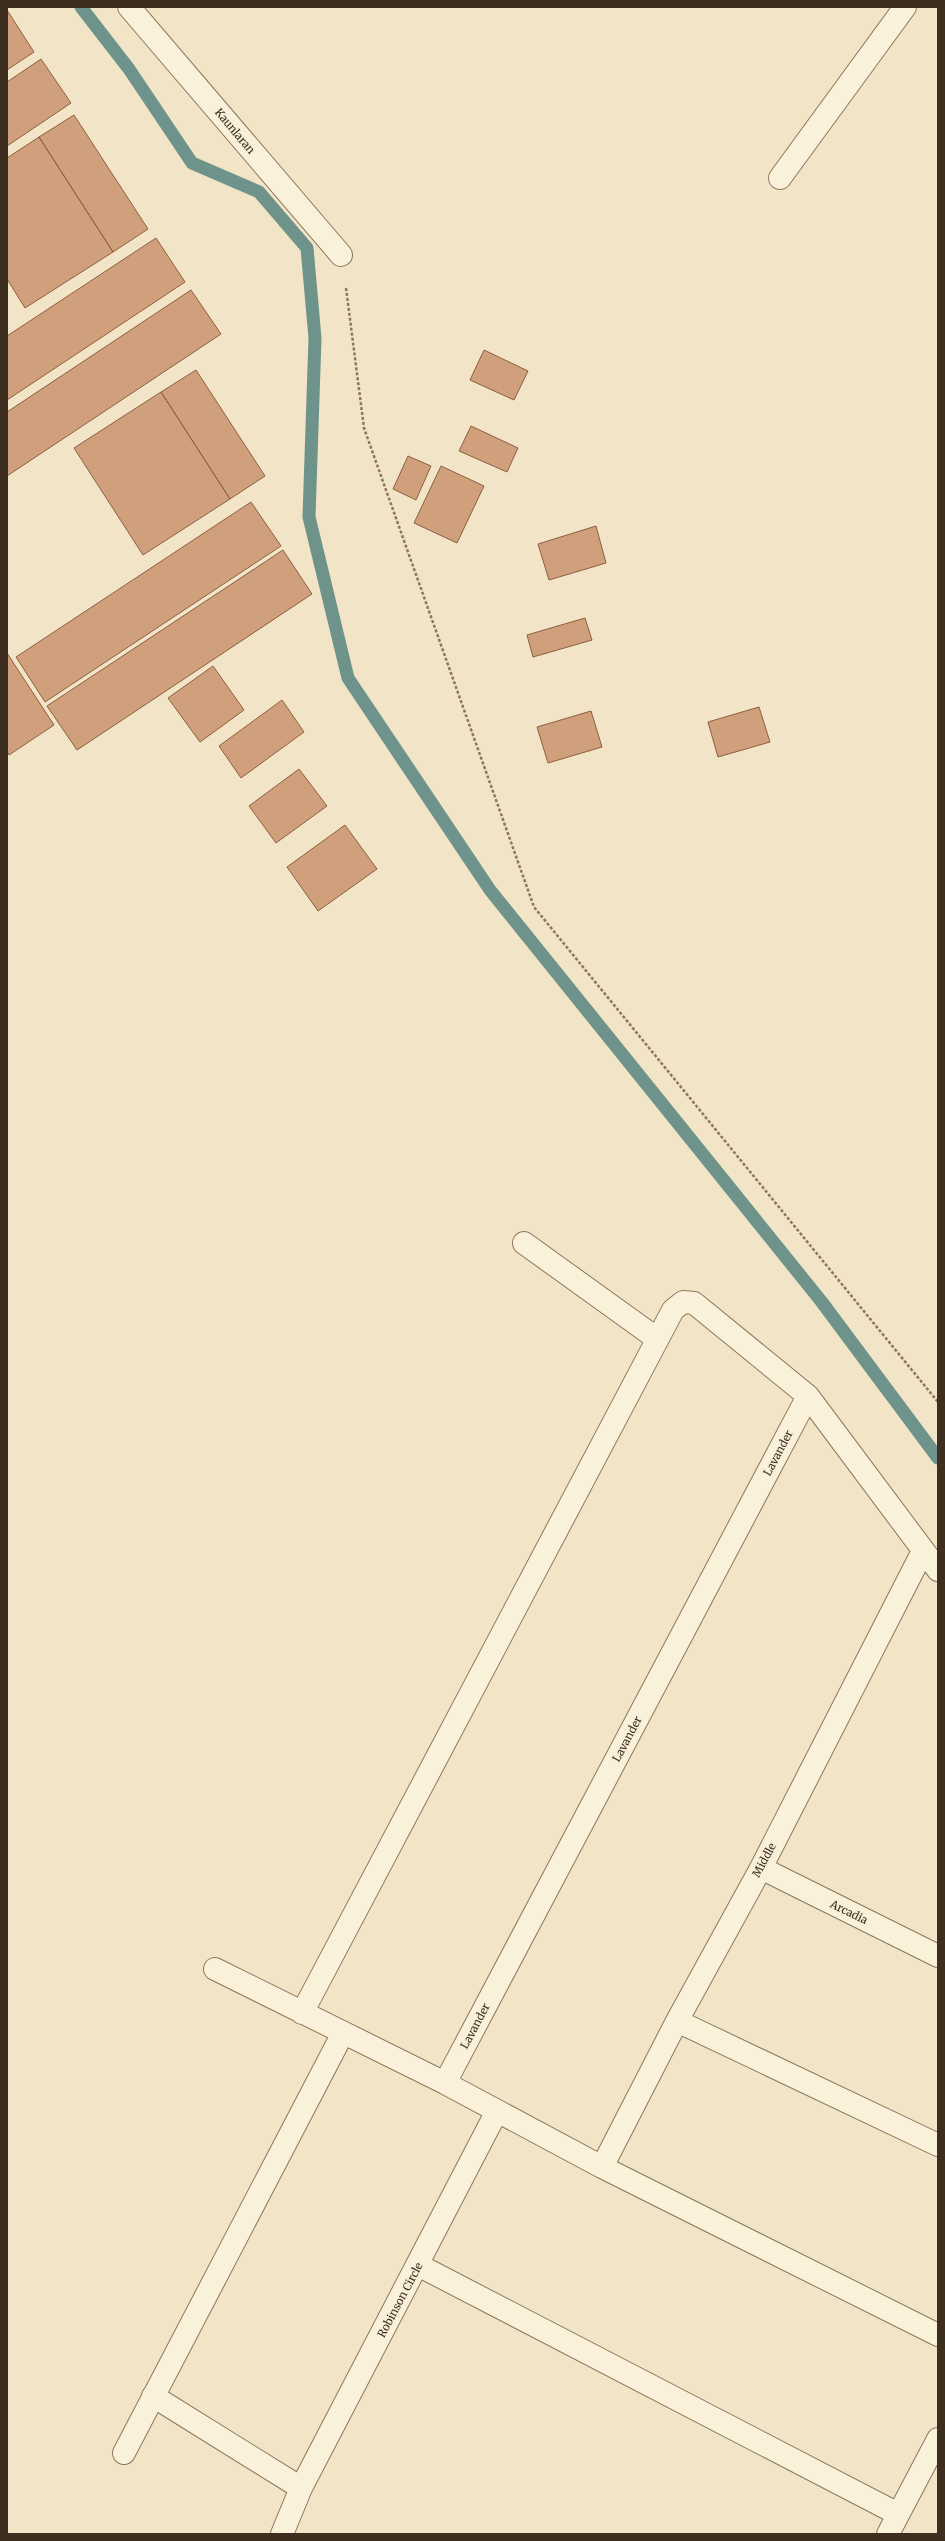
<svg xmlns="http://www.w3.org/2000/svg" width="945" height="2541" font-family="Merriweather,serif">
<rect width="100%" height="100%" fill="#f1e4c7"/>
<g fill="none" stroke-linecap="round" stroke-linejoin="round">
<path stroke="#6e938a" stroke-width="13" d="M81 7 129 69 192 163 259 192 307 248 315 338 309 517 348 678 490 890 821 1301 938 1458"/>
</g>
<path fill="#d09f7c" stroke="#8e5f40" d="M7 10 34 52 7 70Z
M41 59 71 103 7 146V82Z
M74 115 148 229 113 252 39 137Z
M39 137 113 252 25 308 7 279V158Z
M156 238 185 282 7 400V336Z
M191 290 221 334 7 476V412Z
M484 350 528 371 514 400 470 380Z
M196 370 265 476 230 499 161 392Z
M161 392 230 499 143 555 74 448Z
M471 426 518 448 507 472 459 451Z
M408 456 431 466 416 500 393 489Z
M441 466 484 486 457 543 414 523Z
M251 502 281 546 45 702 16 657Z
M596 526 606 563 549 580 538 544Z
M283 550 312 594 77 750 47 706Z
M585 618 592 640 533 657 527 635Z
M7 653 54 725 9 755 7 751Z
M213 666 244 710 200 742 168 698Z
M282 700 304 732 241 778 219 746Z
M759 707 770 742 718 757 708 722Z
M591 711 602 747 548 763 537 727Z
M299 769 327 806 276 843 249 806Z
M345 825 377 869 318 911 287 867Z"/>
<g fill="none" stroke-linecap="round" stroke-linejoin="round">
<g stroke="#8e765b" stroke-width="24">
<path id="service" d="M780 178 905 7"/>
</g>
<g stroke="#8e765b" stroke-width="24">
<path id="minor" d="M129 7 341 255
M524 1243 656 1338
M761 1868 938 1956
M215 1969 445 2083 602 2167 938 2335
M302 2013 673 1310 683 1302 694 1303 808 1396 938 1570
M677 2021 938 2145
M445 2083 808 1396
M602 2167 677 2021 761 1868 923 1551
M418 2265 898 2514
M153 2396 301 2488
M124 2453 343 2033
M282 2534 301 2488 497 2111
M888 2534 938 2439"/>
</g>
<path stroke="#8e765b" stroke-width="2.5" stroke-dasharray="3 2" stroke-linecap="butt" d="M346 288 364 428 534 907 938 1402"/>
<use href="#service" stroke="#faf1db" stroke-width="22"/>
<use href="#minor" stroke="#faf1db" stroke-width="22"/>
</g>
<g text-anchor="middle" stroke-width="3" stroke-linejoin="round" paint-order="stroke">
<g font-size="11" fill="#3d2e20" stroke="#f7eed7">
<text transform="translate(235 131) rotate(50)" y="4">Kaunlaran</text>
<text transform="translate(778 1453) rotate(-62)" y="4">Lavander</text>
<text transform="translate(627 1739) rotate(-62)" y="4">Lavander</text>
<text transform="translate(764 1860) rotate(-62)" y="4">Middle</text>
<text transform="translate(849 1912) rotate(26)" y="4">Arcadia</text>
<text transform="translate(475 2026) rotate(-62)" y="4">Lavander</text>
<text transform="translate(400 2300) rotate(-62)" y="4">Robinson Circle</text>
</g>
</g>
<rect width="945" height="2541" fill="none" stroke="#3d2e20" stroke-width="16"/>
</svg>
